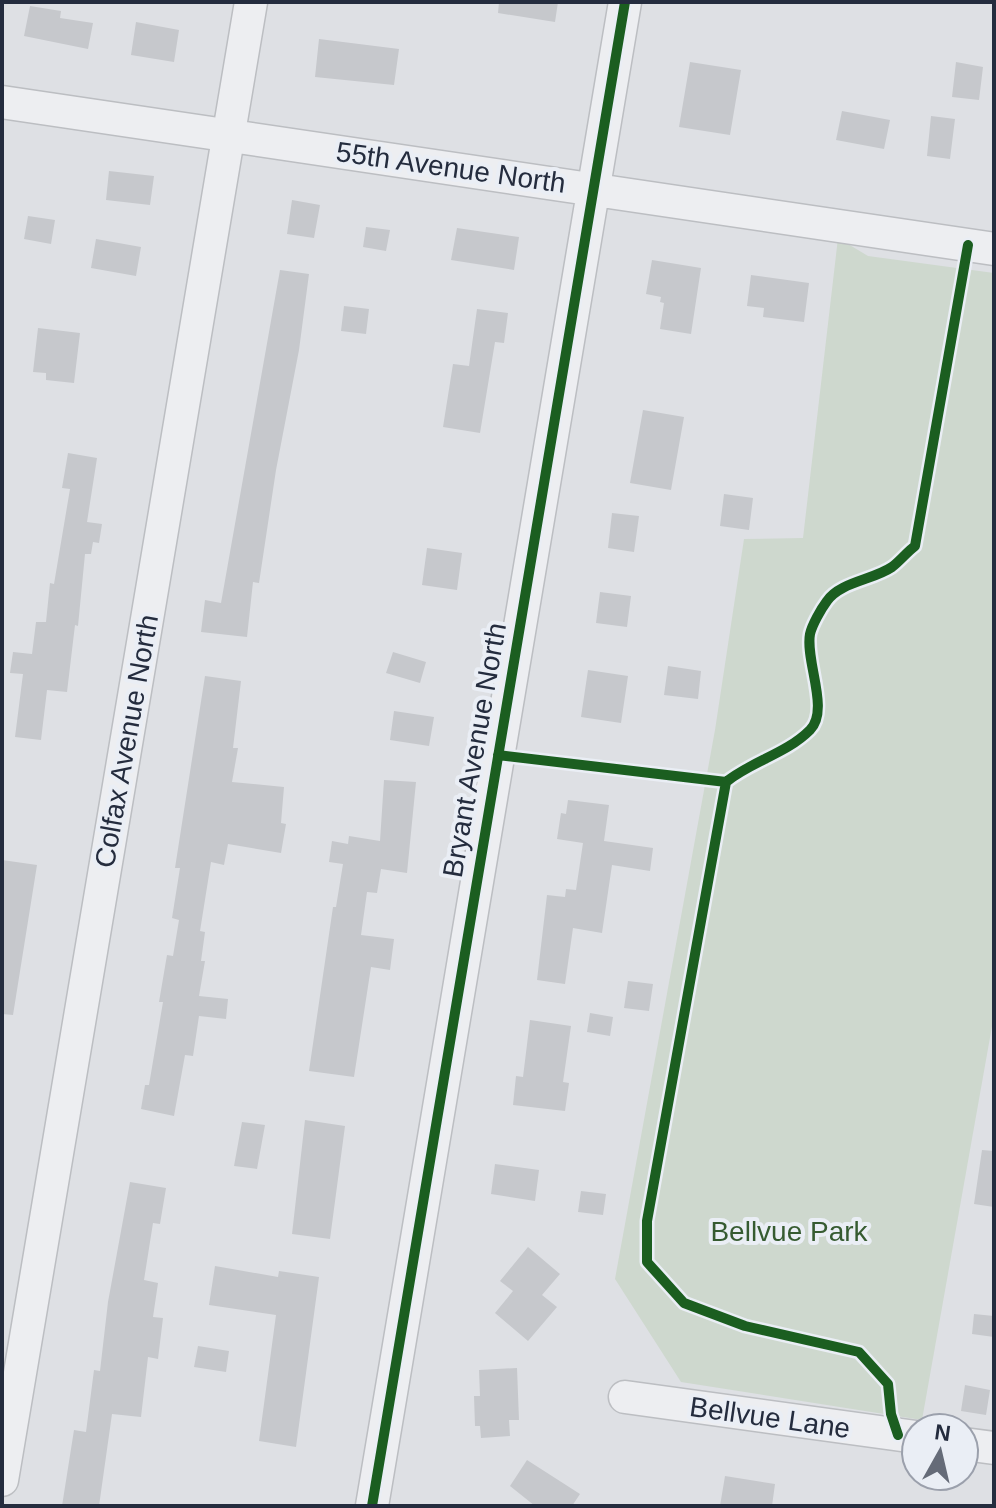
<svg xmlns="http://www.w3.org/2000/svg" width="996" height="1508" font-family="Helvetica,sans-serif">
<rect width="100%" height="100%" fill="#dee0e4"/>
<path fill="#ced8ce" d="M838 238 868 256 994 273V1015L922 1420 681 1382 615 1279 715 730 744 539 803 538Z"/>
<path fill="#c6c8cc" d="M499 2H558L555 22 498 13Z
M30 6 61 11 60 18 93 23 88 49 24 36Z
M136 22 179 30 174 62 131 55Z
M319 39 399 49 394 85 315 77Z
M690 62 741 70 730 135 679 127Z
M956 62 983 67 979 100 952 97Z
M842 111 890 120 884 149 836 140Z
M931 116 955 119 950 159 927 156Z
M109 171 154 176 150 205 106 200Z
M292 200 320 205 314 238 287 234Z
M28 216 55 220 51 244 24 239Z
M366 227 390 230 386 251 363 247Z
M457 228 519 237 514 270 451 260Z
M96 239 141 247 136 276 91 268Z
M652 260 701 268 691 334 660 329 664 303 660 302 661 297 646 294Z
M280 270 309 274 299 350 276 470 259 583 253 582 247 637 201 632 205 600 221 603Z
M751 275 809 283 804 322 763 317 764 308 747 306Z
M344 306 369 309 366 334 341 331Z
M477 309 508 313 504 343 495 342 480 433 443 427 453 364 469 366Z
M38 328 80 333 74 383 46 380V373L33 372Z
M643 410 684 417 671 490 630 483Z
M68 453 97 458 87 522 102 524 99 543 93 542 91 554H85L78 626 75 625 67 692 47 690 41 740 15 737 23 674 10 673 13 652 32 654 36 622H46L50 583 54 584 70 489 62 488Z
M724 494 753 498 749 530 720 526Z
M612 513 639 516 634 552 608 548Z
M427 548 462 553 457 590 422 585Z
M600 592 631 596 627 627 596 623Z
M393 652 426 662 420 683 386 673Z
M668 666 701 671 698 699 664 695Z
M588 670 628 676 621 723 581 717Z
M205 676 241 681 233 748H238L232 782 284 787 281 823 286 824 281 853 228 844 224 865 211 862 200 931 205 932 201 961H205L199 996 228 999 226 1019 199 1016 193 1056 185 1055 174 1116 141 1109 145 1085H149L163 1002H159L167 955 173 956 179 920 172 918 180 868H175Z
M394 711 434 717 429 746 390 740Z
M384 780 416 782 407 873 381 869 377 893 367 892 361 935 394 939 390 970 371 967 354 1077 309 1071 333 907H336L343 864 329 862 332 841 348 844 349 836 380 841Z
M568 800 609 805 604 841 653 848 650 871 612 865 602 933 573 928 565 984 537 980 547 895 565 897 566 889 576 890 583 843 557 839 561 813 566 814Z
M2 860 37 865 13 1015 2 1014Z
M628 981 653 984 649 1011 624 1008Z
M590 1013 613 1017 610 1036 587 1032Z
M530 1020 571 1026 563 1082 569 1083 565 1111 513 1105 516 1076 523 1077Z
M305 1120 345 1126 330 1239 292 1234Z
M242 1122 265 1125 257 1169 234 1166Z
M982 1150 994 1151V1207L974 1204Z
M495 1164 539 1170 535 1201 491 1194Z
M130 1182 166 1188 160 1224 153 1223 144 1280 158 1283 153 1317 163 1318 158 1359 148 1357 141 1417 112 1414 99 1506H62L74 1430 86 1432 94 1370 100 1371 108 1302Z
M581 1191 606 1194 603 1215 578 1212Z
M528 1247 560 1274 542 1295 557 1307 528 1341 495 1313 513 1291 500 1281Z
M215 1266 278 1277 279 1271 319 1277 296 1447 259 1441 276 1315 209 1305Z
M974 1314 994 1316V1337L972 1334Z
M198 1346 229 1351 226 1372 194 1367Z
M517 1368 519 1420H509L510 1436 481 1438 480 1426H475L474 1396H480L479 1370Z
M965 1385 990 1390 986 1415 961 1411Z
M527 1460 580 1494 572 1506H535L510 1486Z
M725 1476 775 1484 772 1506H720Z"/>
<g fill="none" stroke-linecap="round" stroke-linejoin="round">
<g stroke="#bcbec2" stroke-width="35">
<path id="minor" d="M2 102 994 249
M625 1397 916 1437
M964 1444 994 1448
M2 1480 251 2
M372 1506 625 2"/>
</g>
<use href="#minor" stroke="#edeef1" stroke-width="32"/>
<g stroke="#eaeef5" stroke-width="15">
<path id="cycleway" d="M498 755 726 782C752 761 786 754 810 730 830 710 805 661 810 634 812 625 821 609 827 601 840 582 873 580 892 567 900 561 907 552 915 546L968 245
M726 782 647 1221V1262L684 1303 745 1326 859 1352 888 1384 891 1414 898 1435
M372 1506 625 2"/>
</g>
<use href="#cycleway" stroke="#1b5e20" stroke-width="10"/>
</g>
<g text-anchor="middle" stroke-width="8" stroke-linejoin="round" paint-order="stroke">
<g font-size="28" fill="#242c3e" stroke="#eaeef5">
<text transform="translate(451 167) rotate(8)" y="10">55th Avenue North</text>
<text transform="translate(126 741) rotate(-80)" y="10">Colfax Avenue North</text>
<text transform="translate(474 750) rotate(-80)" y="10">Bryant Avenue North</text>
<text transform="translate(770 1417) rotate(8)" y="10">Bellvue Lane</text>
</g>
<g font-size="28" fill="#365b31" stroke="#eaeef5">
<text x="789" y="1241">Bellvue Park</text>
</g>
</g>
<rect width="996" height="1508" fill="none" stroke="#242c3e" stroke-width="8"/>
<g transform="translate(940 1452) rotate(8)"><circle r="38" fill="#eaeef5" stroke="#9ba0ac" stroke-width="2"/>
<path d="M0-6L14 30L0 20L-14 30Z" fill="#656b78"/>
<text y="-12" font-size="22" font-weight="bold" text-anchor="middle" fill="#242c3e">N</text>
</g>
</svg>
